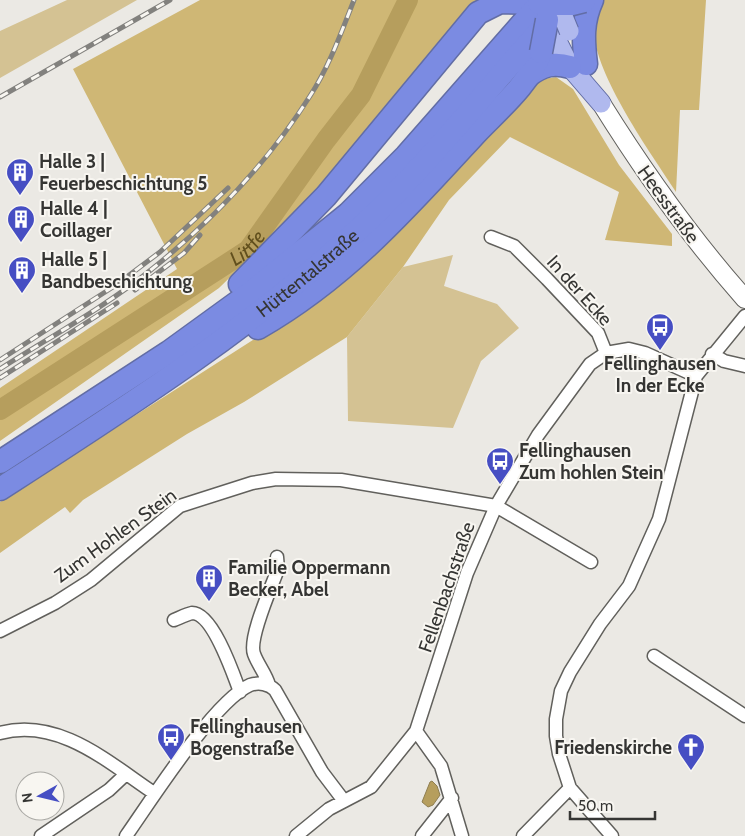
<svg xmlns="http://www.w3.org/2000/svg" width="745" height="836" font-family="Cabin,sans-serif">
<rect width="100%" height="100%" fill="#ebe9e4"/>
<path fill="#d4c293" d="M67 0H137L0 78V31Z
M453 255 444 286 497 304 519 328 481 361 453 428 348 421 347 337 403 267Z"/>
<path fill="#cfb775" d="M200 0H479L297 212 219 288 0 441V388L177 269 73 69Z
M603 0H706L699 110H680L676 192C652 155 593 73 594 29 594 20 600 8 603 0Z
M556 77 573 89 619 165 672 234V246L605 240 619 192 510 137 449 200 403 267 347 337 244 402 187 434 83 500 70 513 65 507 0 553V502L312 302 537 80Z"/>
<path fill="#b69e5d" stroke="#8f7e50" d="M432 781 437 786 440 795 433 805 428 807 422 802 430 782Z"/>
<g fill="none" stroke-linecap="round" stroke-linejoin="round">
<path stroke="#b69e5d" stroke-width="20" id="s1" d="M0 410 248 250 326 140 361 95 408 0"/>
<g stroke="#61605c" stroke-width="15">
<path id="street" d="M491 237 514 246 547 279 598 333 606 353
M712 354 724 361 745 366
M174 620C179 618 187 614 192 613 213 613 234 676 240 692
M0 631 55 603 91 580 180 506 252 483 276 479 341 480 496 506 591 562
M654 656 745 716
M269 685C266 674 258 665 254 654 248 638 272 586 278 569L277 557
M416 731 441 766 462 836
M0 733C59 717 109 763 154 793
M41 836 109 790 126 774
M126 836C150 802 214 701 250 685 259 682 269 684 275 690L322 772 344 801
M296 836 329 809 371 787 416 731 467 573 496 506 538 435 590 364 606 353 629 349 645 353 696 376
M422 836 452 798
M523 836 570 788
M612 836 570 788 559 754 556 736V719L561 691 570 672 600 624 629 586 659 519 696 376 745 316"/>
</g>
<g stroke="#61605c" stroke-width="20">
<path id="secondary" d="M601 103C644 172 691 238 745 299"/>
</g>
<g stroke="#626da5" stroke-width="21">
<path id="primary" d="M554 35 570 67 601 103"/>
</g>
<g stroke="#626da5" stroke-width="25">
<g id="highway">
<path d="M586 64C583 40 582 22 592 0"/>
<path d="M529 75C543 65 554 62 570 67"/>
<path d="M240 284 326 196 478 13 500 2 539 3"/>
<path d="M258 328C347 277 408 207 477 132 499 109 530 83 541 52"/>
<path d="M0 462 169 352 249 294 348 214 406 156 543 0"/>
<path id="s2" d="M0 489C124 409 248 330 358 230 428 165 488 88 552 17"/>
</g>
</g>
<use href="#street" stroke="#fff" stroke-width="12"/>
<use href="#secondary" stroke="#fff" stroke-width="18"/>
<use href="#primary" stroke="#b0b9ee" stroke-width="19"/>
<use href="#highway" stroke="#7b8be2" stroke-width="22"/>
<g stroke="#82817e" stroke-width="5">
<path id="rail" d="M0 97 170 0
M135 290 184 253 200 235
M0 360 116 285 160 252 228 188
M0 369C50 337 105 307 152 269 212 221 269 161 310 96 329 67 341 33 354 0
M0 378 117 303"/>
</g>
<use href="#rail" stroke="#f8f6f1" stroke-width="3" stroke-dasharray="9" stroke-linecap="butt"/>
<g stroke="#626da5" stroke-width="21" stroke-linecap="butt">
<path id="primary-bridge" d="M558 4 569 31"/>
</g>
<g stroke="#626da5" stroke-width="25" stroke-linecap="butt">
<path id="highway-bridge" d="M539 3 550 4
M558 4H572L584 1
M541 52 547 20"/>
</g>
<use href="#primary-bridge" stroke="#b0b9ee" stroke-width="19"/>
<use href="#highway-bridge" stroke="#7b8be2" stroke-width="22"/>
</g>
<defs>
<g id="building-pin" transform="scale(1.4375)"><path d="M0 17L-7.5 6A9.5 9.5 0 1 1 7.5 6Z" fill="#464ec3" stroke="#f8f6f1"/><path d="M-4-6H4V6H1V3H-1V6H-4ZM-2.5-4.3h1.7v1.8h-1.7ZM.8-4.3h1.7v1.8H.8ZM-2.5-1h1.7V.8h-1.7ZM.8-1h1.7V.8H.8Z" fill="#fff"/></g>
<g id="bus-pin" transform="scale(1.4375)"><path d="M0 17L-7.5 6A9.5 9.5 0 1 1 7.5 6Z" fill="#464ec3" stroke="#f8f6f1"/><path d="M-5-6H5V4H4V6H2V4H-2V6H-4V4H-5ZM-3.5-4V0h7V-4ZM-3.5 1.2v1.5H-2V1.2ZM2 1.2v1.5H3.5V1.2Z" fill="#fff"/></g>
<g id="church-pin" transform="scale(1.4375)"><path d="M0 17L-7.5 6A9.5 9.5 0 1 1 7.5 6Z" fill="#464ec3" stroke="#f8f6f1"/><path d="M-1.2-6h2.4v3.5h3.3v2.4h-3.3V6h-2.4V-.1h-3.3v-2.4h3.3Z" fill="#fff"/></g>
</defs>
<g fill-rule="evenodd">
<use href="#building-pin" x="20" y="172"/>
<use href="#building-pin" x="21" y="219"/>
<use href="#building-pin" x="22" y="270"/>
<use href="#bus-pin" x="660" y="327"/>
<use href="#bus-pin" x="500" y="461"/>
<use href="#building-pin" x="209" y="578"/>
<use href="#bus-pin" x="171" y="737"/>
<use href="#church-pin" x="691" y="747"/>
</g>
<g text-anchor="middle" stroke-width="4" stroke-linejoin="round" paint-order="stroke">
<g font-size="19" font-weight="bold" fill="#353533" stroke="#f8f6f1" text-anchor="start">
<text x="39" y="168">Halle 3 |<tspan x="39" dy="22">Feuerbeschichtung 5</tspan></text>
<text x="40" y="215">Halle 4 |<tspan x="40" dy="22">Coillager</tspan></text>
<text x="41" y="266">Halle 5 |<tspan x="41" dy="22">Bandbeschichtung</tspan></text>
<text x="660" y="370" text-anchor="middle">Fellinghausen<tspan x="660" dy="22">In der Ecke</tspan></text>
<text x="519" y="457">Fellinghausen<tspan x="519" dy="22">Zum hohlen Stein</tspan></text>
<text x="228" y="574">Familie Oppermann<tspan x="228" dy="22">Becker, Abel</tspan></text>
<text x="190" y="733">Fellinghausen<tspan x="190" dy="22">Bogenstraße</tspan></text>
<text x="672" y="754" text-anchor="end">Friedenskirche</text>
</g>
<g font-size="19" fill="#353533" stroke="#f8f6f1">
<text transform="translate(669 204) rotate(54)" y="7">Heesstraße</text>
<text dy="7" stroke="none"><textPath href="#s2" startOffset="376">Hüttentalstraße</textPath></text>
<text transform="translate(580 290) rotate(48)" y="7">In der Ecke</text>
<text transform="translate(115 535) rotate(-36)" y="7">Zum Hohlen Stein</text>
<text transform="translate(446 587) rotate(-71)" y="7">Fellenbachstraße</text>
</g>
<g font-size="20" font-style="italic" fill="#614f1d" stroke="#f8f6f1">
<text dy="7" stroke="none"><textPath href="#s1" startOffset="296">Littfe</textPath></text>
</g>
</g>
<g transform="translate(40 796) rotate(262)"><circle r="24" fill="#f8f6f1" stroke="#aaa9a5"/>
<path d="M0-4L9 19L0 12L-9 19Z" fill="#464ec3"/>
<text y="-8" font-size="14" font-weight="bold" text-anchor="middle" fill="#353533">N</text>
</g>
<path d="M570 811v8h85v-8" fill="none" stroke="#353533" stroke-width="2.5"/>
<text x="578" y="811" font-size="15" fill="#353533" stroke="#f8f6f1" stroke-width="4" paint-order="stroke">50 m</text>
</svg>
